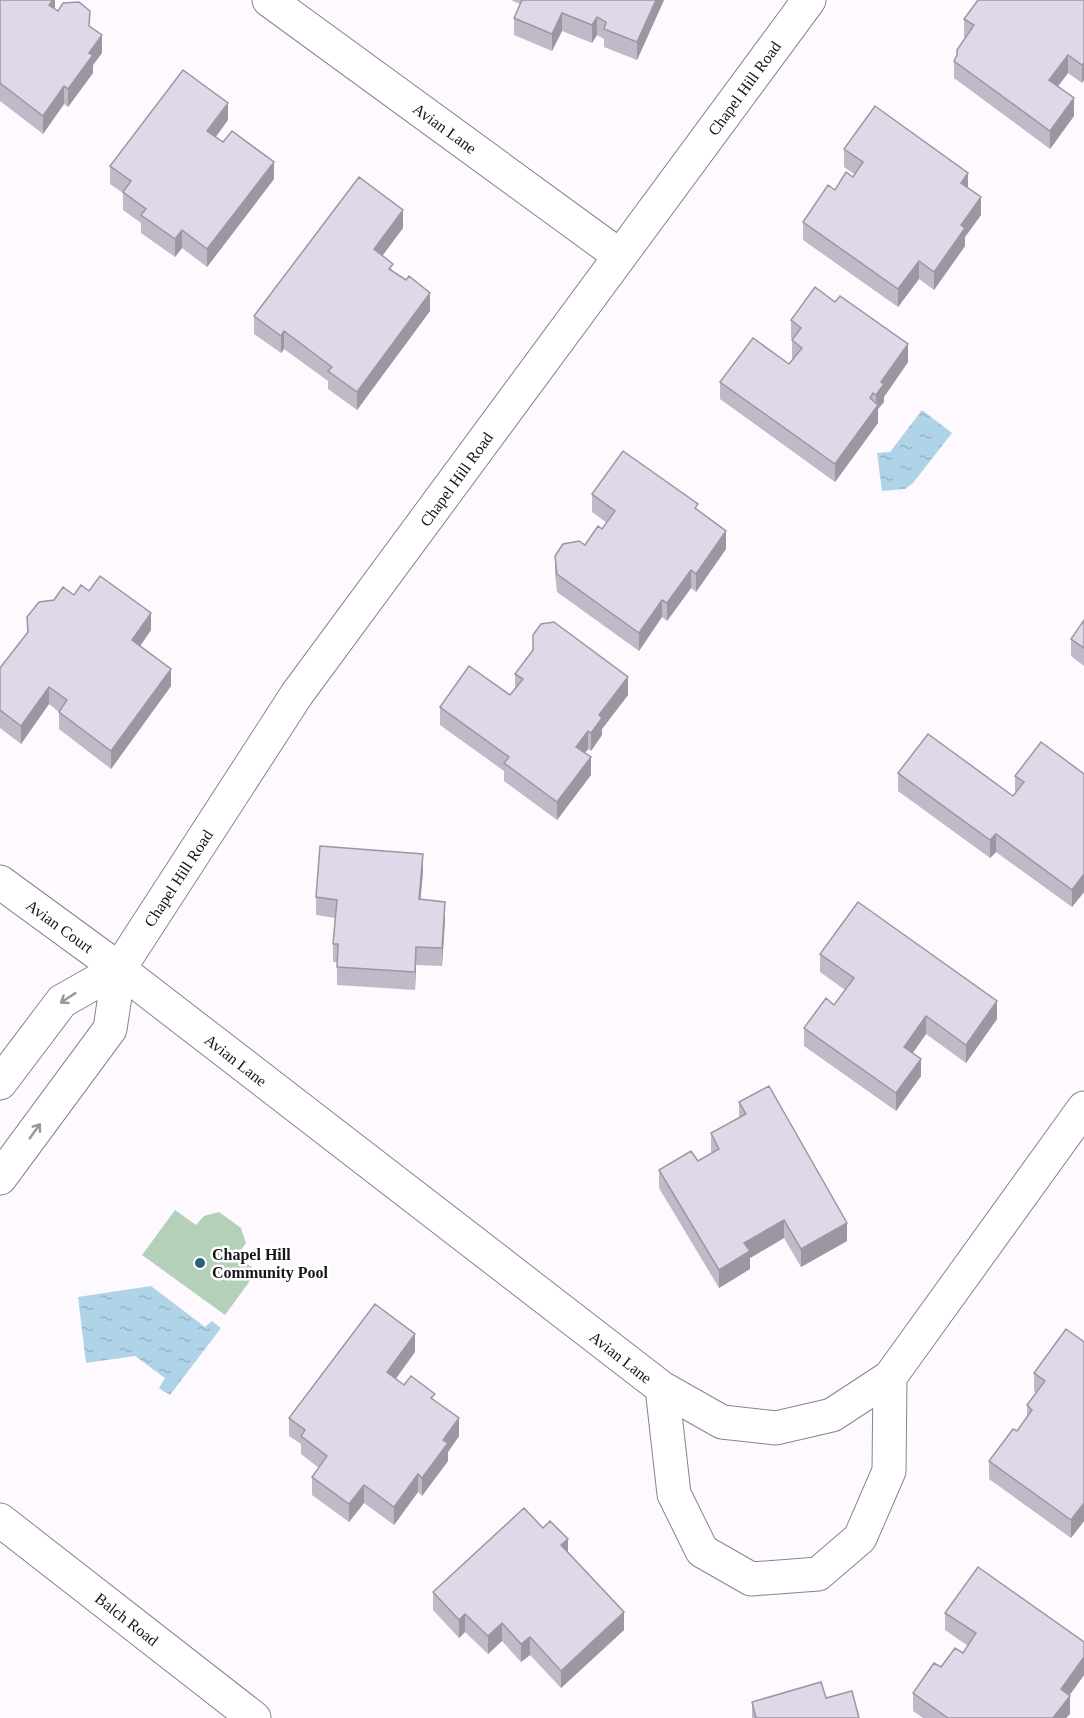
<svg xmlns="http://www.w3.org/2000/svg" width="1084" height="1718" font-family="'Times New Roman',serif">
<defs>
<pattern id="water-ripples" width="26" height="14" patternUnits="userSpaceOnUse" patternTransform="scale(1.5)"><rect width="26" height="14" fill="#afd4e7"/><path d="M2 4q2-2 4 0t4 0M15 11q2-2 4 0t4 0" fill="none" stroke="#96b5c6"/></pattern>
</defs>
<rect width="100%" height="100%" fill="#fdf9ff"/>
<path fill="#b5d0b9" d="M175 1210 196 1225 204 1216 219 1212 241 1228 246 1243 237 1256 257 1271 225 1315 142 1255Z"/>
<path fill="url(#water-ripples)" d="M922 410 952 433 913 483 905 489 882 491 877 453 890 452Z
M151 1286 205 1327 212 1321 221 1328 170 1395 159 1388 165 1378 135 1356 86 1363 78 1297Z"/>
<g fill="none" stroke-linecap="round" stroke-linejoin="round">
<g stroke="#8b8291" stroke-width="35">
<path id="minor" d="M269 0 620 256
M0 882 119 969 662 1388 722 1422 776 1428 832 1415 890 1377 1084 1108
M0 1083 62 1001 119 969
M0 1178 110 1029 119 969 297 694 809 0
M662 1388 674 1494 702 1551 751 1579 818 1574 860 1538 889 1471 890 1377
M0 1520 254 1718"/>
</g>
<use href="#minor" stroke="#fff" stroke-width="33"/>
</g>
<path fill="#c1b9c8" d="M0 0H55V9L90 27 102 53 93 65V73L68 107 64 104 43 134 0 101Z
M511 0H664L637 60 604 47V39L597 35 592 43 562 31 552 51 514 35V18L520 4Z
M1084 0V80L1082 83 1068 73 1058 86 1074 116 1050 149 954 78V61L966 38 964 37V19Z
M228 120 216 137 274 179 207 267 182 248 175 257 141 233V223L123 210V193L110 184V166Z
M844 149 968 188 981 215 965 237V246L934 290 919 279 898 307 803 240V222L835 190 853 177 854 174 844 167Z
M403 228 382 256 393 271 430 311 357 410 328 389V381L284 349 281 353 254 334V316Z
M791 320 908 362 884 397V402L878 409V423L835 482 720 399V382L789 364 793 359 792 358V340L793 339 791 338Z
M592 494 698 510 726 549 696 592 691 588 667 621 662 617 639 651 557 592 555 574V556L585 545 602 529 607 523 592 512Z
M89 591 151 630 140 646 171 686 111 769 59 729V712L49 704 21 744 0 728V668L27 633V617L54 600Z
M1084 620V666L1071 656V639Z
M515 674 628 695 602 729V735L591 751 588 749 585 753 591 775 557 820 504 781V771L440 725V707L510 695 515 689Z
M898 773 1013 796 1015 794V776L1084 774V892L1072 907 996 852 990 858 898 791Z
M423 872 420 899 445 920 442 966 416 965 415 990 337 985V962H333V944L335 918 316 915V897Z
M820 954 997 1019 966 1063 926 1034 913 1053 921 1076 896 1111 804 1046V1028L834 1005 845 990 820 972Z
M739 1102 847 1241 801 1267 784 1238 750 1258V1269L719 1288 659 1188V1170L698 1161 712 1153 711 1151V1133L739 1118Z
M1084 1342V1521L1071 1538 989 1479V1461L1017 1431 1027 1417V1405L1036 1393 1034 1391V1373Z
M415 1352 396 1379 404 1385 435 1401 459 1436 448 1452V1461L422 1496 418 1492 394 1525 364 1503 349 1522 312 1495V1477L319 1468 301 1454V1444L289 1436V1418Z
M543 1528 568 1552 624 1630 561 1688 530 1655 521 1662 502 1641 488 1654 465 1632 459 1638 433 1610V1592Z
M945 1613 1084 1642V1675L1069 1696 1070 1714 1066 1718H923L913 1711V1693L941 1667 963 1653 968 1646 945 1630Z
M826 1698 859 1718H752V1702Z"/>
<path fill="#9d96a2" d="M53 0H55V16L49 5Z
M656 0H664L637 60V42Z
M562 13V31L552 51V34Z
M597 17V35L592 43V25Z
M102 35V53L93 65V73L68 107V89L89 53Z
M1068 55V73L1049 98V80Z
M1084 63V80L1082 83V65Z
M64 86V104L43 134V116Z
M1074 98V116L1050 149V131Z
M228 103V120L207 148V131Z
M274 162V179L207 267V249Z
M968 173V191L961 183Z
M981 197V215L965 237V246L934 290V272L961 225Z
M403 210V228L374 267V249Z
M182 230V248L175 257V239Z
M919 261V279L898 307V289Z
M430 293V311L357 410V392Z
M284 331V349L281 353V336Z
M908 344V362L884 397V402L878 409V423L835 482V464L876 408V395L881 382Z
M726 531V549L696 592V574Z
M691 570V588L667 621V603Z
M662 600V617L639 651V633Z
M151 613V630L132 658V640Z
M171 669V686L111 769V751Z
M628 677V695L602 729V735L591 751V733L599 715Z
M49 687V704L21 744V726Z
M588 731V749L576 765V747Z
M591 757V775L557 820V802Z
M996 834V852L990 858V840Z
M423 854V872L419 917V899Z
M1084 874V892L1072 907V890Z
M445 902V920L442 966V948Z
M416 947V965L415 990V972Z
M997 1001V1019L966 1063V1045Z
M926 1016V1034L904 1065V1047Z
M921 1059V1076L896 1111V1093Z
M784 1220V1238L750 1258V1269L719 1288V1270L744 1243Z
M847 1223V1241L801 1267V1249Z
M415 1334V1352L387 1390V1372Z
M459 1418V1436L448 1452V1461L422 1496V1478L443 1440Z
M418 1474V1492L394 1525V1507Z
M364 1485V1503L349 1522V1504Z
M1084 1503V1521L1071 1538V1520Z
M568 1539V1557L561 1545Z
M624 1612V1630L561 1688V1671Z
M465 1614V1632L459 1638V1620Z
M502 1623V1641L488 1654V1636Z
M530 1637V1655L521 1662V1644Z
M1084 1657V1675L1061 1707V1689Z
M1070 1696V1714L1066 1718H1053Z"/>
<path fill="#e0d7e8" stroke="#9d96a2" stroke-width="1.5" d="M0 0H53L49 5 58 11 63 3 79 2 90 11 89 26 102 35 89 53 93 55 68 89 64 86 43 116 0 83Z
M522 0H656L637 42 604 29 606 22 597 17 592 25 562 13 552 34 514 18Z
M978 0H1084V63L1082 65 1068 55 1049 80 1074 98 1050 131 954 61 957 55V50L974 25 964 19Z
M183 70 228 103 207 131 223 142 232 131 274 162 207 249 182 230 175 239 141 215 146 209 123 192 131 181 110 166Z
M875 106 968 173 961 183 981 197 961 225 965 228 934 272 919 261 898 289 803 222 828 185 835 190 846 172 853 177 863 162 844 149Z
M359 177 403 210 374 249 393 264 389 269 406 280 409 276 430 293 357 392 328 371 332 367 284 331 281 336 254 316Z
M815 287 835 302 840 296 908 344 881 382 884 384 876 395 873 393 870 398 878 405 835 464 720 382 753 338 789 364 802 348 792 340 801 328 791 320Z
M623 451 698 504 695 508 726 531 696 574 691 570 667 603 662 600 639 633 557 574 555 556 563 544 579 541 585 545 598 526 602 529 615 511 592 494Z
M100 576 151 613 132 640 171 669 111 751 59 712 67 700 49 687 21 726 0 710V668L28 632 27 617 39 602 54 600 63 587 74 595 81 585 89 591Z
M1084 620V648L1071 639Z
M554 622 628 677 599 715 602 718 591 733 588 731 576 747 591 757 557 802 504 763 509 757 440 707 469 666 510 695 523 679 515 674 533 650V635L541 624Z
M928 734 1013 796 1024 782 1015 776 1041 742 1084 774V874L1072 890 996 834 990 840 898 773Z
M320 846 423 854 419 899 445 902 442 948 416 947 415 972 337 967 338 944H333L337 900 316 897Z
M858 902 997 1001 966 1045 926 1016 904 1047 921 1059 896 1093 804 1028 826 998 834 1005 854 978 820 954Z
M769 1086 847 1223 801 1249 784 1220 744 1243 750 1251 719 1270 659 1170 691 1151 698 1161 719 1149 711 1133 746 1114 739 1102Z
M375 1304 415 1334 387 1372 404 1385 411 1376 435 1394 431 1398 459 1418 443 1440 448 1443 422 1478 418 1474 394 1507 364 1485 349 1504 312 1477 327 1456 301 1436 305 1430 289 1418Z
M1066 1329 1084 1342V1503L1071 1520 989 1461 1013 1429 1017 1431 1032 1410 1027 1405 1045 1381 1034 1373Z
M524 1508 543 1528 550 1521 568 1539 561 1545 624 1612 561 1671 530 1637 521 1644 502 1623 488 1636 465 1614 459 1620 433 1592Z
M978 1567 1084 1642V1657L1061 1689 1070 1696 1053 1718H948L913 1693 934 1663 941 1667 955 1648 963 1653 976 1633 945 1613Z
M821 1682 826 1698 852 1691 859 1718H756L752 1702Z"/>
<defs><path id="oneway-shaft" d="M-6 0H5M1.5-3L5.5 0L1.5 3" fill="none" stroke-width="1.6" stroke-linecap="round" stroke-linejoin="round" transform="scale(1.5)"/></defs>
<g stroke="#989698">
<use href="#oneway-shaft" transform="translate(68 998) rotate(147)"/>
<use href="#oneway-shaft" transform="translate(35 1131) rotate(-54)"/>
</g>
<circle fill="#2a607b" stroke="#fff" stroke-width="2" cx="200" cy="1263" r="6"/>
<g text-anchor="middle" stroke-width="5" stroke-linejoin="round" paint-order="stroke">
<g font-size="16" fill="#19161b" stroke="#fff">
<text transform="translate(744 88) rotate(-54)" y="6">Chapel Hill Road</text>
<text transform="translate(445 128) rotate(36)" y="6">Avian Lane</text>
<text transform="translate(456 479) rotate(-54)" y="6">Chapel Hill Road</text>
<text transform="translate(178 878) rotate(-57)" y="6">Chapel Hill Road</text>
<text transform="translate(60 926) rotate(36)" y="6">Avian Court</text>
<text transform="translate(236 1060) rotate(38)" y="6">Avian Lane</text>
<text transform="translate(621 1357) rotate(38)" y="6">Avian Lane</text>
<text transform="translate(127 1619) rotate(38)" y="6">Balch Road</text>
</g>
<g font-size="16" font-weight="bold" fill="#19161b" stroke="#fff" text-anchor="start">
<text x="212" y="1260">Chapel Hill<tspan x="212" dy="18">Community Pool</tspan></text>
</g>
</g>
</svg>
